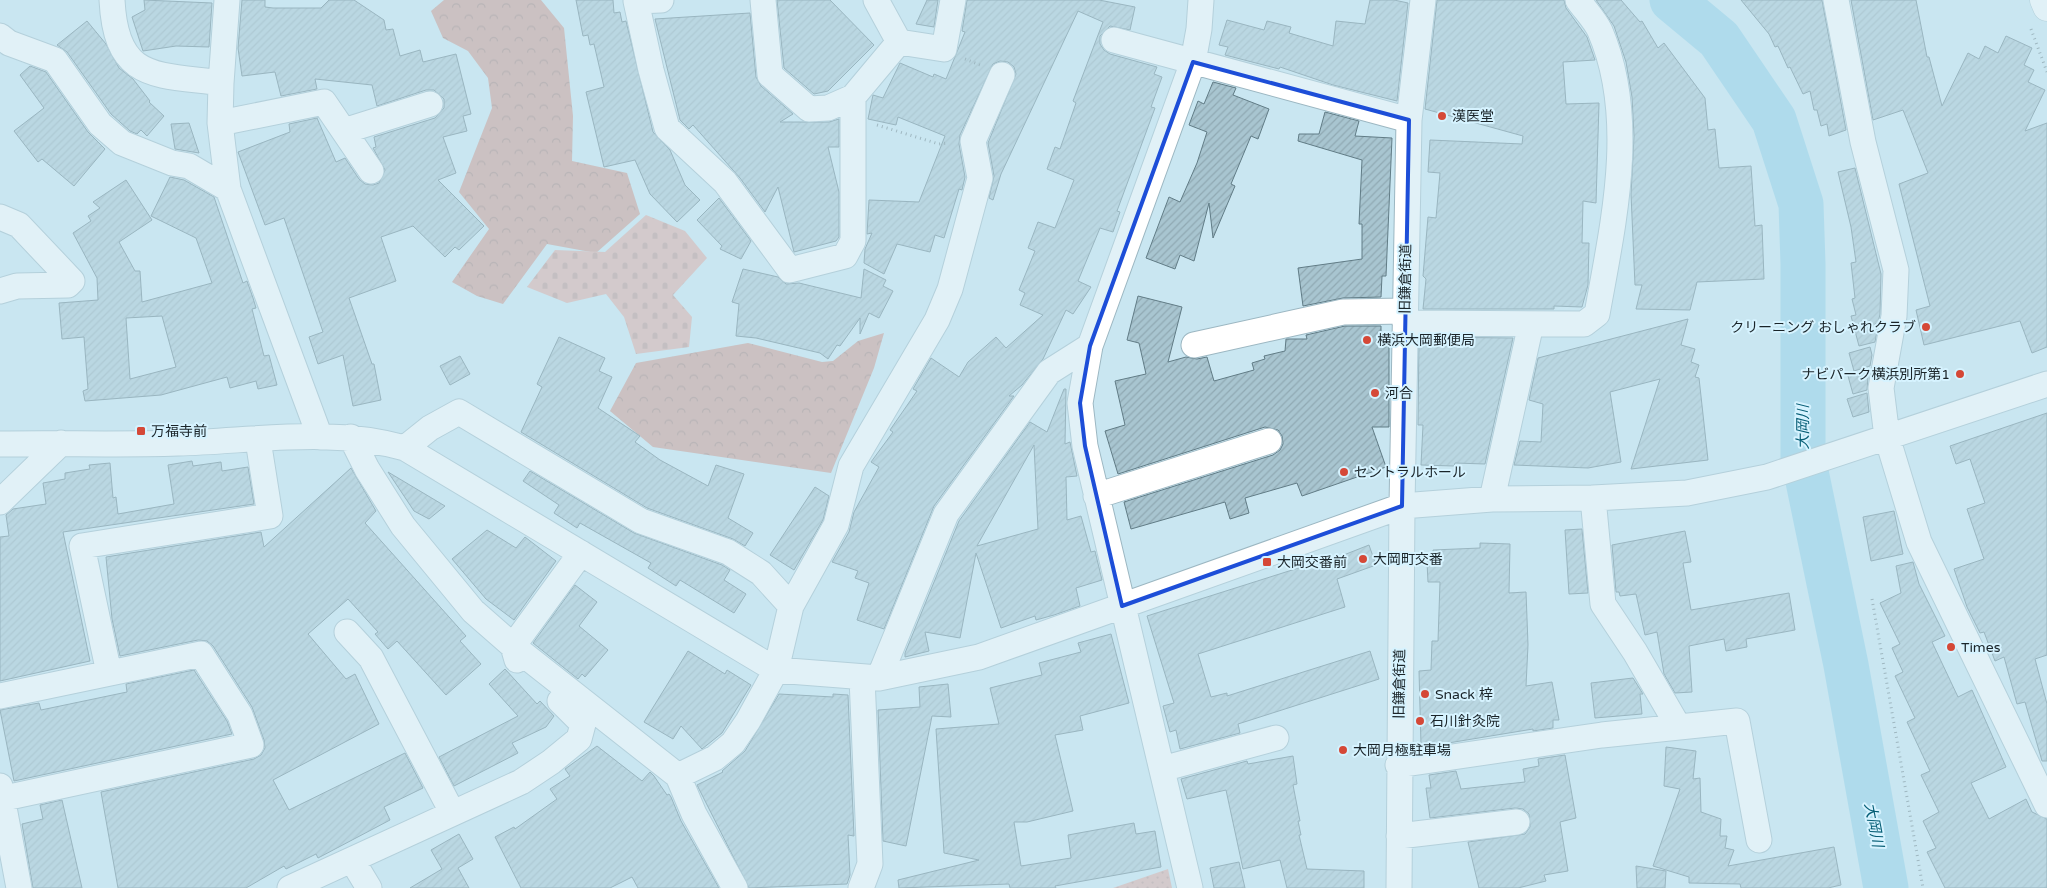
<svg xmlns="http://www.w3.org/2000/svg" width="2047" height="888" font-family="'Varela Round','Noto Sans JP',sans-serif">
<defs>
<pattern id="forest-crowns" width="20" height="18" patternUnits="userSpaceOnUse" patternTransform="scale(1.25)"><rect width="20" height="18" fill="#ce958a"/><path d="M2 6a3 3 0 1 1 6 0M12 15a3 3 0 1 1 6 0" fill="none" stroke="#a67971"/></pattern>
<pattern id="cemetery-stones" width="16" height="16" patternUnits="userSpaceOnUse" patternTransform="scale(1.25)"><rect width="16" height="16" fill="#dfa9a0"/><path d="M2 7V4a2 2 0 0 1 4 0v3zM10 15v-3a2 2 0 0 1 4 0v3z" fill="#bf918a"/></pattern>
<pattern id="park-dots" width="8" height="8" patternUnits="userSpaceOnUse" patternTransform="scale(1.25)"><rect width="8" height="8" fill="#dfa9a0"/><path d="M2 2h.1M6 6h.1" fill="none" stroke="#bf918a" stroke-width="1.8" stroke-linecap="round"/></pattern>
<pattern id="building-hatch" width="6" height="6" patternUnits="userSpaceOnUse" patternTransform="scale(1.25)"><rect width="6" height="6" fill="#a8c5d0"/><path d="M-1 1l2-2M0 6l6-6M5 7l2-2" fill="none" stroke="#90a9b3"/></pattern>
</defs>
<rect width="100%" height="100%" fill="#c9e6f1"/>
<path fill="url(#forest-crowns)" d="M444 0H541L564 28 573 116 572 161 627 173 640 214 596 253 547 244 503 304 477 296 452 282 489 229 459 192 492 108 488 78 468 51 443 38 431 11Z
M884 333 874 368 831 473 653 447 610 411 636 363 748 343 822 362 833 361 858 341Z"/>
<path fill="url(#cemetery-stones)" d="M646 215 685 231 707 258 673 295 692 317 689 347 636 354 624 317 606 294 567 303 527 287 555 250 605 252Z"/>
<path fill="url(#park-dots)" d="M1168 869 1172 888H1113Z"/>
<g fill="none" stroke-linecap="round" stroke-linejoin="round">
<path stroke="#90cfe7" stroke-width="45" d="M1672 0 1719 39 1774 120 1801 204 1803 264V457L1846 665 1886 888"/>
</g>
<path fill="url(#building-hatch)" stroke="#617c86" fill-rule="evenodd" d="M144 0 212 3 209 47 176 46 143 51 132 17 145 10Z
M242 0H265V7L273 8H321L329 0H354L384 20 386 30 393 29 400 56 420 50 423 62 456 54 471 114 463 116 467 131 443 137 456 173 438 180 484 226 459 250 455 247 445 257 413 226 381 237 396 281 349 298 372 364H374L381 400 353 406 343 355 318 364 309 337 323 332 284 218 265 225 238 152 290 132 289 124 317 118 336 162 345 158 359 179 365 184 373 185 379 183 385 170 373 148 376 147 374 137 435 118 444 108V99L434 90H426L377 106 372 85 315 79 317 89 281 96 275 72 242 76 238 48Z
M576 0H613L614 13 620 12 622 22 626 21 653 132 670 150 685 185 700 200 677 222 650 194 635 160 604 167 586 92 604 87 594 44 590 45 588 35 583 36Z
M777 0H830L874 45 828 91 814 94 784 68Z
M927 0H938L934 27 916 24Z
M967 0H1099L1135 7 1130 30 1110 26 1100 36V44L1104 50 1110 54 1157 67 1154 74 1162 77 1151 107 1155 108 1117 211 1120 212 1113 232 1100 228 1078 281 1091 287 1073 314 1066 310 1043 359 1022 385 1009 396H1014L934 506 884 629 857 620 869 583 855 578 858 571 832 562 849 532 854 512 879 467 871 462 893 432 890 430 917 391 913 389 931 358 959 377 968 362 996 337 1006 348 1043 315 1020 305 1025 293 1019 290 1035 251 1028 248 1038 222 1055 228 1074 180 1047 169 1055 147 1060 149 1076 103 1073 101 1103 22 1078 11 1001 174 993 200 989 198 994 176 988 143 1016 74 1014 67 1008 62 1000 61 993 64 960 135 959 144 965 177 962 190 959 189 944 238 935 235 930 252 897 244 884 274 864 263 865 249 872 233 867 234 869 200 919 202 945 136 898 117 896 125 868 119 873 95 883 98 900 63 933 77 934 74 946 79 965 32 962 31Z
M1370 0H1394L1408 3 1397 101 1333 85 1280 67 1279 69 1225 55 1228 47 1219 45 1227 20 1264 30 1267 21 1291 27 1289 33 1333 46 1336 21 1365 24Z
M1437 0H1564L1566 8 1587 37 1595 60 1563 62 1566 104 1599 103 1596 203 1583 201 1582 243H1589L1588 285 1582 307 1554 306V309H1423L1426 279 1423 276 1428 217 1436 218 1440 173 1428 172 1430 140 1522 144 1523 136 1425 109Z
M1596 0H1621L1640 22 1642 21 1658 48 1664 43 1705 98 1708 130 1715 129 1719 168 1751 166 1755 226 1762 225 1764 279 1697 282 1690 310 1636 309 1642 285H1635L1631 194 1634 136 1632 97 1626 62 1614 26Z
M1741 0H1822L1846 130 1829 136 1827 124 1821 126 1817 110H1814L1810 91 1803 94 1790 67 1788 68 1778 46 1775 47 1769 34Z
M1851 0H1916L1927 57H1929L1942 106 1968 53 1979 59 1985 46 1998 53 2006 36 2032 48 2024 65 2034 70 2028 82 2045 90 2025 131 2047 123V347L2032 353 2020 321 1924 345 1916 310 1930 306 1899 184 1928 173 1903 110 1873 120Z
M750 13 756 77 761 86 793 114 780 122H829L839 119V147H828L839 192V237L836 241 794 252 778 187 765 212 740 178 693 125 689 129 680 120 655 19Z
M87 21 106 44 119 68 133 79 150 101 149 102 164 116 147 136 141 130 137 134 130 131 111 114 67 52 57 45Z
M30 66 46 72 88 132 105 149 74 186 42 159 38 162 14 131 44 108 20 75Z
M1213 82 1236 88 1233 95 1269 109 1258 139 1251 136 1231 184 1235 186 1213 238 1209 203 1194 261 1180 255 1175 269 1146 258 1169 197 1180 202 1197 163 1207 132 1189 125 1198 101 1204 104Z
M1325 112 1359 121 1355 136 1392 138 1386 276H1382L1381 297 1343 298 1303 306 1298 268 1362 259V224H1359L1362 160 1298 141 1299 134H1319Z
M189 123 199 153 175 149 171 124Z
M1855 168 1881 274 1880 314 1878 323 1875 324 1877 331 1875 342 1859 346 1851 316 1856 315 1852 299 1855 298 1851 263 1856 262 1851 227 1838 172Z
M170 177 184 180 214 197 243 283 247 281 253 298 256 308 252 309 264 356 269 355 277 385 258 389 256 381 230 388 227 377 161 395 85 401 83 391 88 389 84 337 62 339 59 303 98 300 97 278 73 233 91 221 88 216 100 208 93 202 126 180 152 220 119 242 135 271H140L142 302 212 283 196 238 151 216ZM162 316 176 367 130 379 126 318Z
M719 198 751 241 741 259 720 249 722 246 697 220Z
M743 269 778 277 786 284 799 283 861 298 864 269 886 280 883 286 893 291 879 318 869 313 860 334V318L840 346 837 345 828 359 820 353 756 338 736 336 739 304 732 302Z
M1138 296 1182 307 1168 362 1186 357 1197 359 1207 357 1214 381 1254 370 1252 363 1265 359 1264 356 1285 351 1286 339H1307L1306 335 1345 326H1381V335H1389V427H1372L1386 467 1302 496 1297 483 1245 498 1249 513 1230 519 1225 502 1131 529 1124 502 1273 455 1280 450 1283 444 1282 436 1278 430 1265 427 1118 474 1105 431 1125 425 1115 381 1146 374 1139 343 1127 340Z
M1688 319 1681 345 1695 349 1691 362 1699 365 1695 377 1699 378 1708 460 1631 469 1660 379 1610 392 1621 462 1588 468 1514 465 1520 441 1541 442 1543 404 1529 400 1538 358Z
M559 337 605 358 599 371 612 377 598 408 640 436 635 442 660 460 708 486 716 465 744 474 728 518 753 533 745 546 733 539 647 508 521 432 542 387 537 384Z
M1419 337 1513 338 1485 464 1455 463 1454 466 1421 465 1423 425H1418Z
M1870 347 1872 355 1870 366 1854 371 1849 353Z
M460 356 470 374 450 385 440 366Z
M1866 370 1868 377 1867 390 1853 394 1848 376Z
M1064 389H1066L1065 444 1070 442 1077 476 1066 477 1067 520 1081 516 1091 552 1095 551 1102 580 1076 588 1080 606 1054 615 1036 620 1035 616 1001 628 976 553 960 638 925 632 929 651 905 657V653L959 521 1030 422 1047 432ZM1034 445 1038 529 977 546 978 544Z
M1867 393 1869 412 1853 417 1847 399Z
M2047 413V655L2035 659 2047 704V761H2042L2025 702 2017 704 2004 657 1995 661 1984 632 1980 633 1967 607 1954 569 1984 559 1967 509 1985 503 1970 459 1956 464 1950 446Z
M192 461 193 466 221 462 222 471 248 467 254 504 63 532 90 661 0 681V537L9 536 6 515 13 509 46 504 43 483 65 479V473L90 469 89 465 110 463 113 498 116 497 118 514 174 504 168 465Z
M351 468 376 511 365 523 466 636 460 641 481 664 446 695 397 641 388 649 375 634 378 632 348 599 308 634 346 679 355 674 379 724 273 780 289 810 405 753 423 788 384 807 390 820 318 858 316 854 286 869 284 866 246 888H118L101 792 254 759 261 755 265 748 264 740 252 707 213 646 207 641 198 640 120 656 112 619 106 557 261 532 264 547Z
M530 471 634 533 722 565 730 570 724 580 746 594 734 613 680 580 676 586 648 568 651 563 580 523 577 528 554 513 559 505 523 481Z
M388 472 445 506 429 519 414 511Z
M815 487 829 496 823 520 794 570 770 555Z
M1894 511 1903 554 1871 561 1863 517Z
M1582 529 1588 593 1569 594 1565 530Z
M487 530 516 548 525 537 556 561 514 620 486 599 452 559Z
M1685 531 1691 562 1683 563 1691 610 1789 593 1795 630 1746 639 1747 647 1726 651 1724 639 1689 646 1692 692 1675 693 1664 674 1657 632 1645 635 1636 594 1620 596 1619 592H1616L1612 545Z
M1480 543 1510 544 1509 593 1526 592 1528 645 1526 686 1552 682 1559 720H1553V728L1533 731V729L1424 747 1421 745 1419 671 1431 670 1432 641H1438L1440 582H1428L1427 562 1434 561 1433 550 1480 548Z
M1369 545 1376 565 1337 579 1345 607 1198 654 1211 697 1227 693V696L1370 651 1379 679 1238 724 1240 733 1180 749 1176 730 1170 732 1163 706 1174 703 1147 616 1330 558 1331 560Z
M1913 562 1919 584 1945 636 1932 642 1958 697 1972 690 2006 767 1971 783 1989 819 2026 799 2032 812 2047 819V888H1945L1927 852 1936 848 1923 821 1939 812 1921 775 1930 771 1907 722 1915 718 1895 676 1903 672 1892 648 1900 644 1880 603 1901 593 1896 566Z
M575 585 597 602 579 626 608 650 585 677 582 674 578 679 533 643Z
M1111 634 1129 703 1080 716 1083 730 1055 735 1073 811 1027 822H1014L1021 866 1071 858 1068 835 1134 823 1136 834 1155 831 1161 867 1055 886 1056 888H1010L1009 884 899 888 898 880 979 860 944 853 936 729 999 724 990 688 1042 675 1039 663 1081 652 1078 643Z
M688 651 725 674 727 670 751 685 722 733 702 749 681 726 673 739 644 722Z
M505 669 537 704 540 701 554 716 546 727 512 743 518 753 454 786 439 757 518 716 489 684Z
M194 670 227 721 232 734 14 781 0 710 39 703 41 710 127 692 126 684Z
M1633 678 1643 694H1640L1642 714 1595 718 1591 683Z
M948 684 951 717 932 716 906 846 883 841 878 710 920 707 919 687Z
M779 694 833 697V694L848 695 854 836 848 835 850 875 847 884 749 888 697 785 723 772 722 771 745 751Z
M597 746 642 781 650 772 654 776 667 795 669 794 671 797 681 821 719 888H638L632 877 610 888H521L495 837 514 827 515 829 557 799 550 789 570 776 565 769Z
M1666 747 1696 751 1693 779 1700 778 1701 812 1721 819 1720 836H1727L1725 848 1734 850 1728 866 1834 847 1841 885 1828 888H1741L1740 884 1689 883V877L1653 866 1680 789 1664 786Z
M1565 755 1576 818 1560 822 1568 871 1544 875 1546 881 1518 888H1479L1468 842 1525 834 1530 827 1529 814 1523 809 1515 808 1430 818 1426 788H1431L1429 775 1456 771 1461 789 1525 782 1523 769 1539 766 1538 759Z
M1293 756 1297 784 1293 785 1300 821H1298L1301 835H1299L1307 869 1364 871V888H1287L1280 860 1243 869 1226 790 1187 799 1181 779 1247 761 1248 764Z
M62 800 82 888H33L22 824 43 819 40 805Z
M459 834 473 859 458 868 469 888H410L442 869 431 850Z
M1239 862 1245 888H1214L1210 868Z
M1636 866 1666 871 1665 888H1637Z"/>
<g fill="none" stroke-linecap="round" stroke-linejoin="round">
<g stroke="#9cb7c2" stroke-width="27">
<path id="minor" d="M112 0C116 81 155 74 221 83
M227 0 221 83 220 123 228 189 320 437
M661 0 636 1 651 70 667 128 725 182 790 270 845 256 853 241V97
M763 0 770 75 809 109 828 108 853 97 899 42
M876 0 899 42 944 49 953 0
M1836 0 1863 142 1896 270 1894 316 1881 388 1887 437 1919 542 2047 805
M0 36 9 43 55 60 100 124 122 143 172 163 189 166 228 189
M1114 40 1409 120
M220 123 324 102 371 171
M344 131 430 104
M0 217 19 225 72 281 68 285 17 286 0 291
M1405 323 1584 324 1597 314C1613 224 1638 119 1600 31 1595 20 1585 10 1578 0
M1194 345 1343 312 1405 311
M351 437 367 469 403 526 473 611 513 646 678 776 694 814 735 888
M0 444C59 443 119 445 178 443 254 441 331 427 405 448L776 670 879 678 979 657 1402 506 1492 499 1593 498 1687 493 1767 477 2047 384
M405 448 430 428 459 412 641 521 728 552 761 573 791 606 776 670 748 721 733 743 715 758 678 776
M1096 496 1269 441
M1593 498 1603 604 1635 652 1678 726
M1492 499 1531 324
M0 502 61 443
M791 606 836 525 851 466 937 320 950 289 980 178 973 141 1002 75
M347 632 371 658 452 812
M517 660 513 646 581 553
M109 673 82 546 270 516 258 440
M879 678 946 514 1049 372 1090 346
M0 696 201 654 240 715 251 745 0 799
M1398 765 1602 735 1737 721 1759 840
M1162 769 1276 738
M0 786 19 888
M1399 836 1517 822
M352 860 369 888
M290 888 521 782 551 762 579 739 583 724 560 701
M861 888 870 864 862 678
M1190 888 1085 446 1080 403 1090 346 1193 62 1199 29 1201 0
M1399 888 1402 506 1409 120 1423 0"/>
</g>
<g stroke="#9cb7c2" stroke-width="29">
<path id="major" d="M2044 0 2047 7"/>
</g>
<path stroke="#6d8088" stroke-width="3" stroke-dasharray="1 4" stroke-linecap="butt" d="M2031 29 2047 72
M965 59 980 65
M877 125 939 144 948 143
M1872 599 1923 888"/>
<use href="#minor" stroke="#fff" stroke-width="25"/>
<use href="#major" stroke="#fff" stroke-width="28"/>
</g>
<path d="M0 0H2047V888H0ZM1193 62 1409 120 1402 506 1122 606 1085 446 1080 403 1090 346Z" fill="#c9e6f1" fill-opacity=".55" fill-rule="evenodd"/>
<path fill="none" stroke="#1d4ed8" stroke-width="4" stroke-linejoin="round" d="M1193 62 1409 120 1402 506 1122 606 1085 446 1080 403 1090 346Z"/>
<g fill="#d54837" stroke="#d6f3ff" stroke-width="2">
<circle cx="1442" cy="116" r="5"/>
<circle cx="1926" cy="327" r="5"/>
<circle cx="1367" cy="340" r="5"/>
<circle cx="1960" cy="374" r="5"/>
<circle cx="1375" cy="393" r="5"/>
<rect x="136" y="426" width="10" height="10" rx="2.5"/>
<circle cx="1344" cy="472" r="5"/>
<circle cx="1363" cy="559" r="5"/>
<rect x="1262" y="557" width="10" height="10" rx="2.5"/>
<circle cx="1951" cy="647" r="5"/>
<circle cx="1425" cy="694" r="5"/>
<circle cx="1420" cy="721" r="5"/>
<circle cx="1343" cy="750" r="5"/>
</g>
<g text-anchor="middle" stroke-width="4" stroke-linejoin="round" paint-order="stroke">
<g font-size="14" fill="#1a2429" stroke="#d6f3ff" text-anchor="start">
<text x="1452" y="121">漢医堂</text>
<text x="1916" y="332" text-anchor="end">クリーニング おしゃれクラブ</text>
<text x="1377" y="345">横浜大岡郵便局</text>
<text x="1950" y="379" text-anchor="end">ナビパーク横浜別所第1</text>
<text x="1385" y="398">河合</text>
<text x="151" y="436">万福寺前</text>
<text x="1354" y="477">セントラルホール</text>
<text x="1373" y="564">大岡町交番</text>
<text x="1277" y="567">大岡交番前</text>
<text x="1961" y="652">Times</text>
<text x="1435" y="699">Snack 梓</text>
<text x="1430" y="726">石川針灸院</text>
<text x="1353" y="755">大岡月極駐車場</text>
</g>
<g font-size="14" fill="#1a2429" stroke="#d6f3ff">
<text transform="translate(1405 279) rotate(-89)" y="5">旧鎌倉街道</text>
<text transform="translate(1399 684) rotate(-89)" y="5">旧鎌倉街道</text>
</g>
<g font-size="15" font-style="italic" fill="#055d75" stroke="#d6f3ff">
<text transform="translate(1803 427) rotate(-90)" y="5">大岡川</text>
<text transform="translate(1874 825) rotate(79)" y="5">大岡川</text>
</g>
</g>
</svg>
